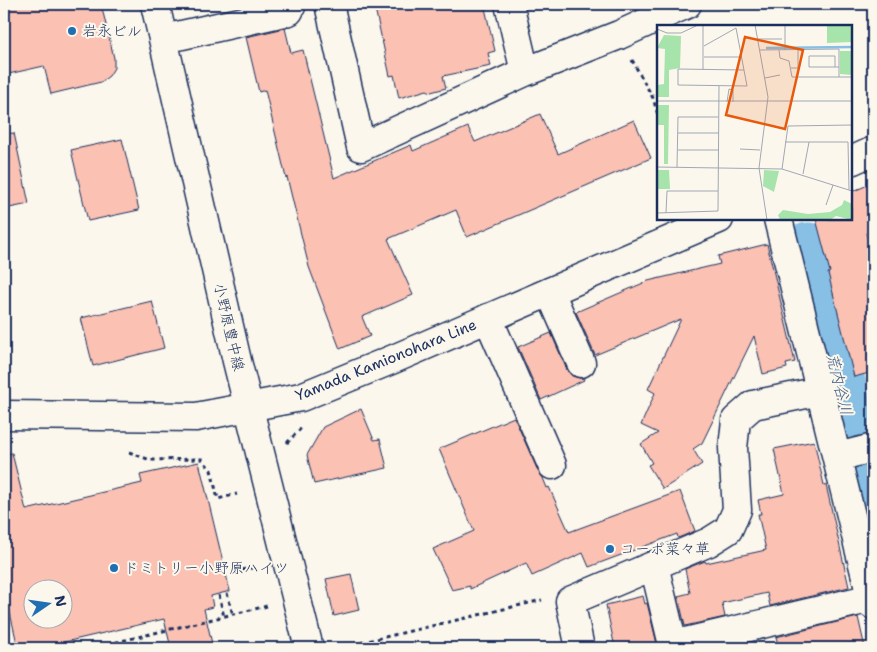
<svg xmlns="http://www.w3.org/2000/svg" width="877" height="652" font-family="'Shantell Sans','Klee One',sans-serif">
<rect width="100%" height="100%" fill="#fbf7ec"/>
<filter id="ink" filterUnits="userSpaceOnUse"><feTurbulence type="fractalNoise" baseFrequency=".02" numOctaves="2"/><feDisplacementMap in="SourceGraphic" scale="10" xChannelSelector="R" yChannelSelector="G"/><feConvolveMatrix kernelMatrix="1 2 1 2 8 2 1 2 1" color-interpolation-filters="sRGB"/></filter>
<g filter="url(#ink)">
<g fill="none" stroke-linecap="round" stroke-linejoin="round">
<path stroke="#87bfe5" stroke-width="51" d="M808 248 873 520"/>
</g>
<path fill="#fbc1b3" stroke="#1b2f5e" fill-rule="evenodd" d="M4 4H101L114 58V68L109 76 101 82 51 94 44 66 4 75Z
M374 4H484L495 51 488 53 491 66 443 76 446 88 431 92 427 90 399 98 394 75 390 76Z
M285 28 291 53 303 50 334 178 411 145 413 151 468 127 475 142 540 114 558 154 634 120 651 158 467 237 456 210 388 239 413 295 362 317 370 336 340 349 309 267 287 177 286 178 265 90 259 92 246 37Z
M14 133 29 204 4 209V134Z
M122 139 139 210 88 221 71 150Z
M873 183V232L866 233 873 261V372L854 377 828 273 830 272 816 219H851V192Z
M767 244 795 362 786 364 787 368 763 374 754 336 702 443 693 449 702 464 663 489 648 465 652 463 641 444 658 433 641 425 655 393 648 389 681 319 595 355 576 312 648 281 720 264 718 256Z
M152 301 164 348 93 366 81 318Z
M551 333 567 370 572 376 579 378H583L584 380 541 400 518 347Z
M361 409 374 440 380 439 387 468 314 484 307 455 323 427Z
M514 417 538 471 543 478 547 488 549 487 569 532 680 491 695 531 678 538 677 534 589 567 583 553 532 576 526 563 470 589V586L452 590 433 549 474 531 439 449Z
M814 441 824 485H826L849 587 770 606 767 593 722 603 725 617 685 626 678 596 690 593 685 569 705 561 706 563 766 550 758 514H761L758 500 784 494 774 449Z
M12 453 26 510 142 483 140 475 199 462 230 591 211 596 213 607 204 609 213 648H171L164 619 39 648H18L4 586V454ZM32 590H62V620H32Z
M351 574 359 610 334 616 326 579Z
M643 596 645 604 647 603 658 648H615L606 605Z
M858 617 865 648H779L776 637Z"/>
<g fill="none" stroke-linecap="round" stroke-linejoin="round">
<g stroke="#1b2f5e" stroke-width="31">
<path id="minor" d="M155 4 237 361 309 648
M329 4 361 147 525 72 619 35 687 4
M509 4 525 72
M164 39 289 11 292 4
M778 219 873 605
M550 292 581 363
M488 318 552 465
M837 457 873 448
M654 565 673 645 872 598
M580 648 570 601 709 542 728 530 737 510 733 448 736 420 753 405 820 391"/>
</g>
<g stroke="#1b2f5e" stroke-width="31">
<path id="major" d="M851 161 873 151
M4 415 196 417 301 397 396 358 719 219"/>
</g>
<path stroke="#1b2f5e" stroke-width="3" stroke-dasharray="4 4" stroke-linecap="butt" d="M632 60 653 98 658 115
M287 443 303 426
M129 452 150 460 202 459 211 470 218 499 237 494
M242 570 257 567
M227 593 233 615
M219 595 224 617
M92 648 267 606
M338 648 542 600"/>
<use href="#minor" stroke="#fbf7ec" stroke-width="28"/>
<use href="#major" stroke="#fbf7ec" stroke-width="28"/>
</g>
</g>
<g fill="#1f6fb2" stroke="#fbf7ec" stroke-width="2">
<circle cx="72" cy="31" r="5"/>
<circle cx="610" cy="549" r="5"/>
<circle cx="114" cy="568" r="5"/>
</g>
<g text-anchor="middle" stroke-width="4" stroke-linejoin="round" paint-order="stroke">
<g font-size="15" fill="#1b2f5e" stroke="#fbf7ec" text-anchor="start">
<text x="82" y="36">岩永ビル</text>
<text x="620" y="554">コーポ菜々草</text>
<text x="124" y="573">ドミトリー小野原ハイツ</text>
</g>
<g font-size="15" fill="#1b2f5e" stroke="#fbf7ec">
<text transform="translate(229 327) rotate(77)" y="5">小野原豊中線</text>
<text transform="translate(386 360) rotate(-22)" y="5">Yamada Kamionohara Line</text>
</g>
<g font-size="16" font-style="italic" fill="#3b5a86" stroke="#fbf7ec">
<text transform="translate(840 384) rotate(76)" y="6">荒内谷川</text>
</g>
</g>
<g transform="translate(657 25)">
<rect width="195" height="195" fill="#fbf7ec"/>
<path d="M170 0H195V17L170 18ZM7 10 24 11 23 43 12 45V72H0V60L7 59 8 24 0 23ZM183 26H195V50L183 49ZM12 80 11 139H7V100H0V80ZM0 145H12L13 164H0ZM107 145 122 146 117 167 106 161ZM187 175 195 179V195L179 191 173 195H123L121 190 126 185 151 189 173 187 185 180Z" fill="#a6e4ab"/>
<path fill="none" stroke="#87bfe5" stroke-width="2.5" d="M109 23 195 22"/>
<path fill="none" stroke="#a1a7b3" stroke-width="1" d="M46 0V45M98 0 111 72 102 143 110 195M128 0V25M0 4 10 8H24L41 0M101 14H125M47 21 79 3 90 61 21 60V44L87 45M103 25 182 24V52M122 25 123 33 132 36 135 52H195M47 32H85M178 42V31H152V42H182M134 43H141V25M108 53 123 50M0 76H195M70 77 72 64 76 65V77M21 108H62M128 117H191L192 165M83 124 103 125M21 125H62M0 142 125 144 195 166M20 142 21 92H61M125 144 131 101 195 100M146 149 152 117M169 180 176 160M0 188 61 186 62 61M9 188 10 166H61"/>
<path fill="#e8590c" fill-opacity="0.15" stroke="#e8590c" stroke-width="2.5" d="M88 12 146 25 128 104 69 90Z"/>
<rect width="195" height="195" fill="none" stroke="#1b2f5e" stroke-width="2.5"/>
</g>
<rect width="877" height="652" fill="none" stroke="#fbf7ec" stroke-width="20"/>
<rect x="10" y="10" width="857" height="632" fill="none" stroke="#1b2f5e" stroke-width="2" filter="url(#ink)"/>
<g transform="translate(48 604) rotate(77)"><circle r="24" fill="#fbf7ec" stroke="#a1a7b3"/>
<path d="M0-4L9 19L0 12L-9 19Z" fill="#1f6fb2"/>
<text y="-8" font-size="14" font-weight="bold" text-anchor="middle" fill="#1b2f5e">N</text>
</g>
</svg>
